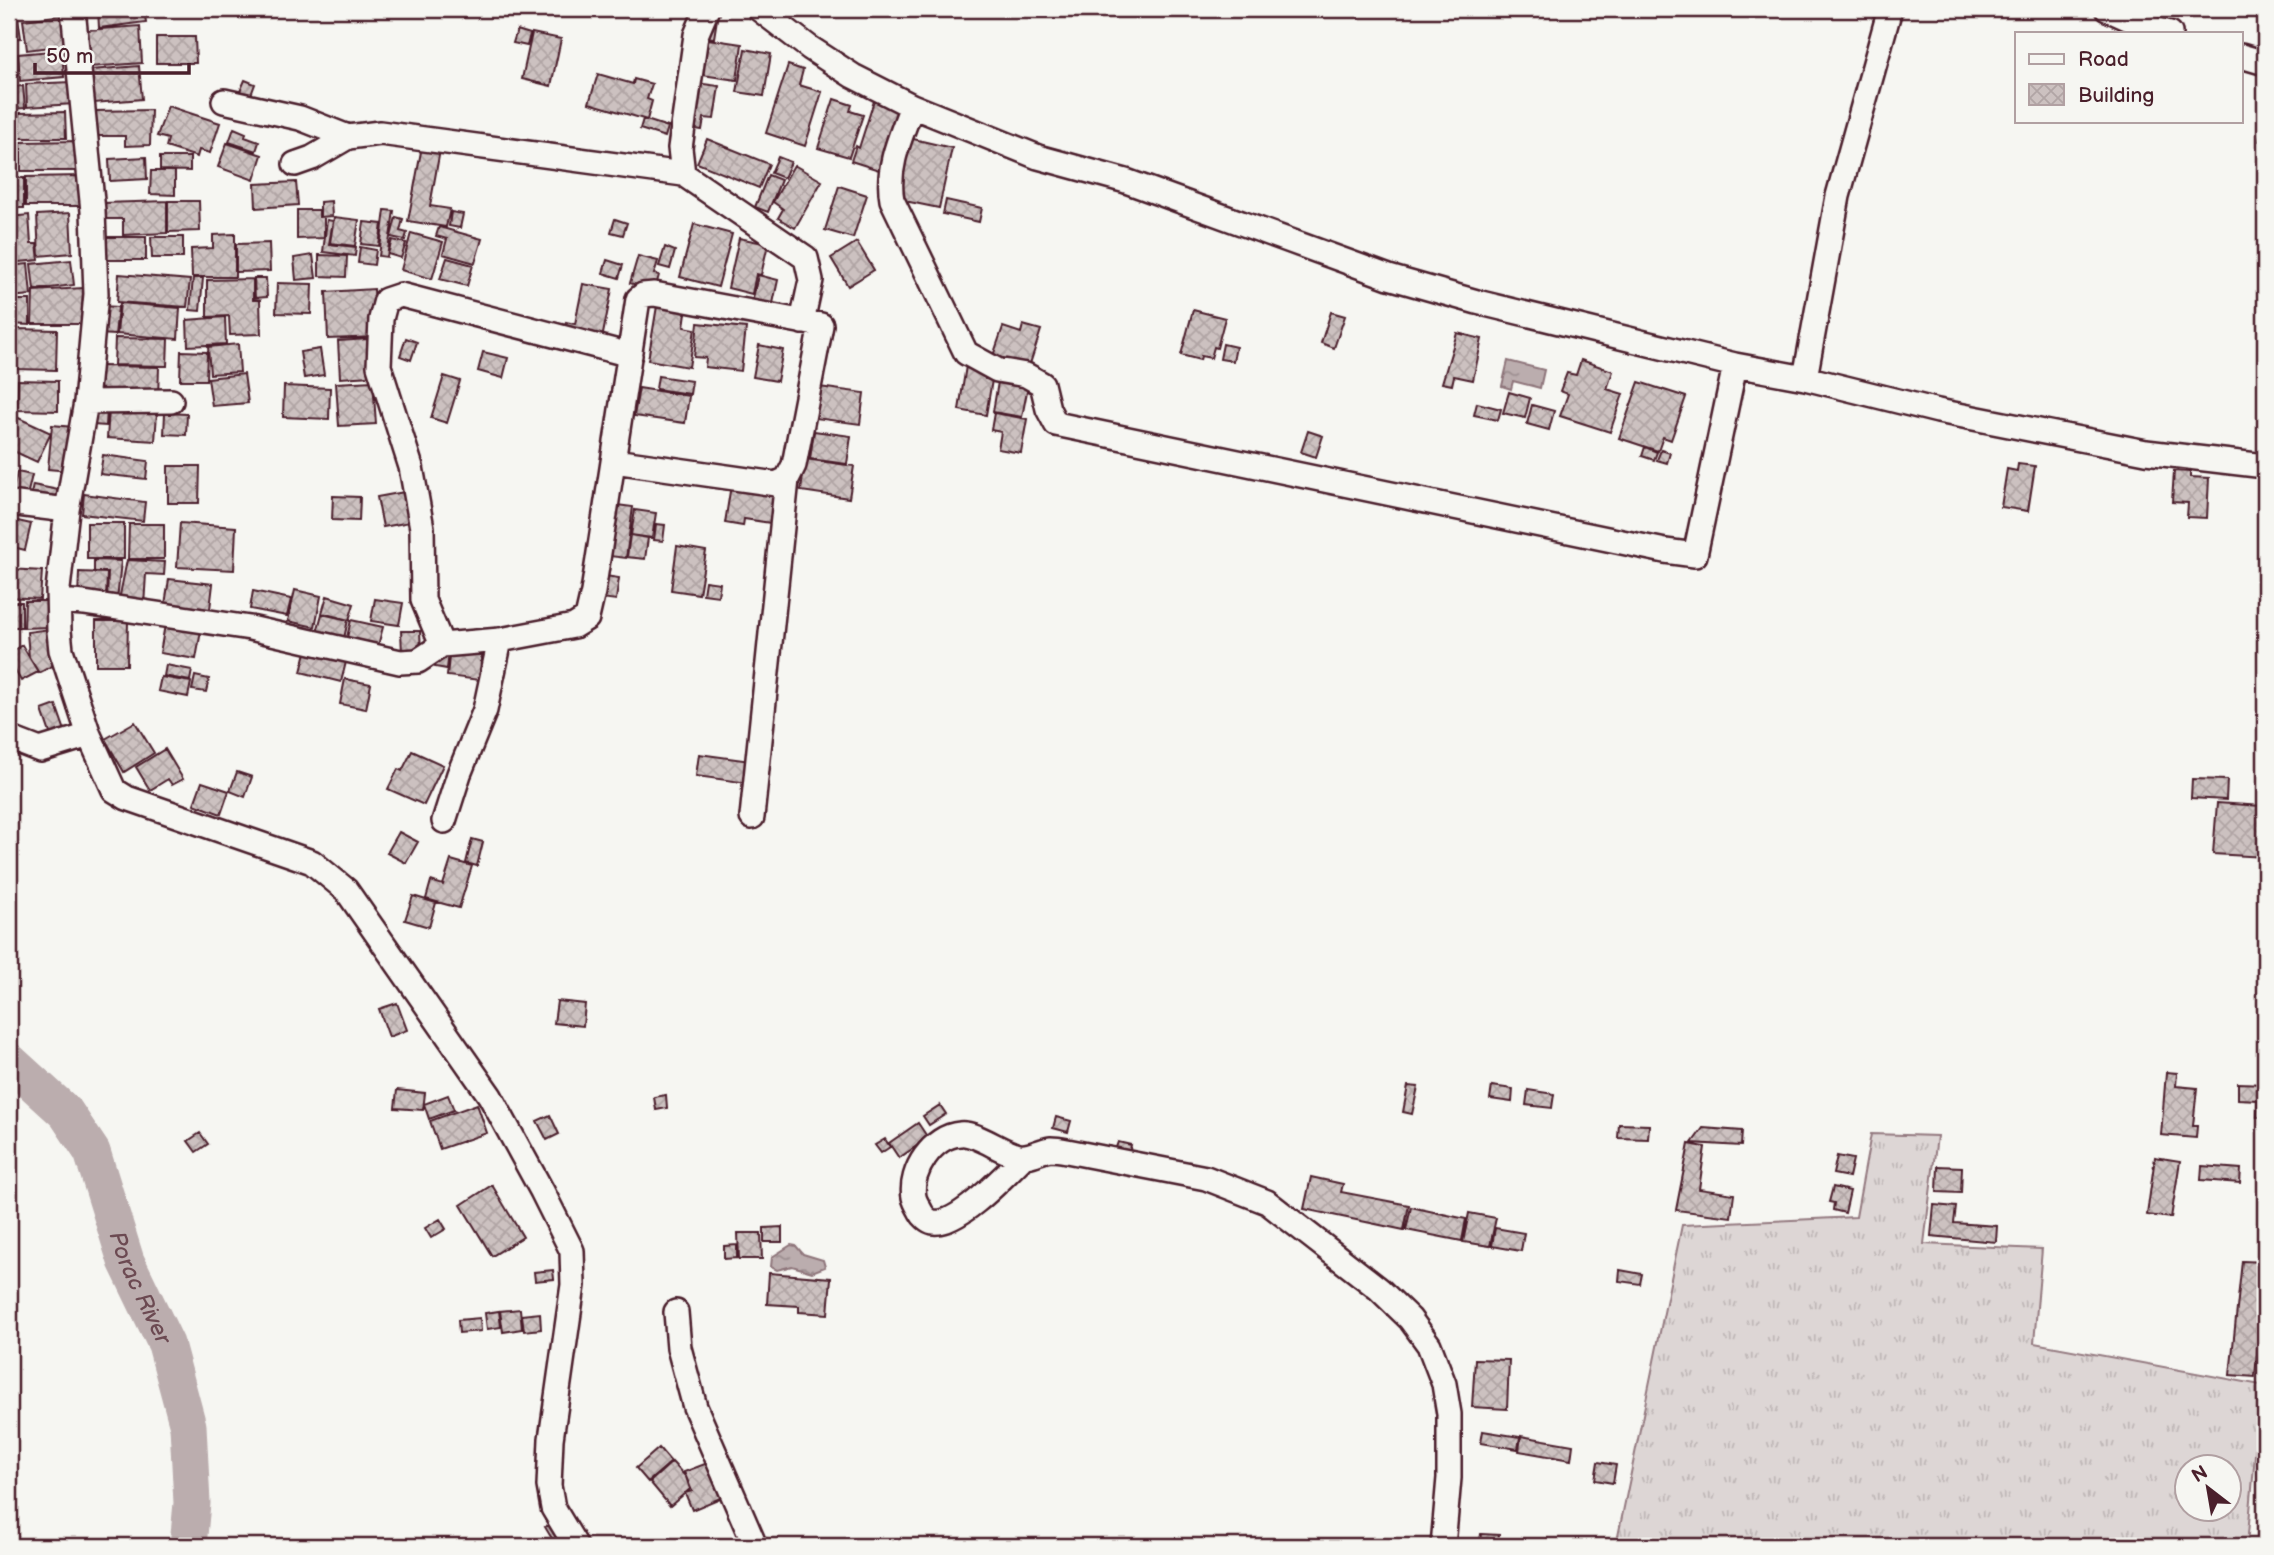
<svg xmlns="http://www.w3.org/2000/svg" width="2274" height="1555" font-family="'Balsamiq Sans',sans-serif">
<defs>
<pattern id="grass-tufts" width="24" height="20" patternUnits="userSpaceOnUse" patternTransform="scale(1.75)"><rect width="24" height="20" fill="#ddd6d5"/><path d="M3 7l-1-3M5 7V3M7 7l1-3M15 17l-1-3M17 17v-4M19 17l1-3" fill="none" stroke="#bfb7b7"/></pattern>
<pattern id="water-ripples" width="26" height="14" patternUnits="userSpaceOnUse" patternTransform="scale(1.75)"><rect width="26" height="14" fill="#bbadae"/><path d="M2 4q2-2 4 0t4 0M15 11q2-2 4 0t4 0" fill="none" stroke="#9a8c8e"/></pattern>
<pattern id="building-cross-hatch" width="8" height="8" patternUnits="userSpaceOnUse" patternTransform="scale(1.75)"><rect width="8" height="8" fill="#ccc1c0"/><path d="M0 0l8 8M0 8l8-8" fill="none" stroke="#b1a5a5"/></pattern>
</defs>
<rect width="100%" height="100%" fill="#f6f6f2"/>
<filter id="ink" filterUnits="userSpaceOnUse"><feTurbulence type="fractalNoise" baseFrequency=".0143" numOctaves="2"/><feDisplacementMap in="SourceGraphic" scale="14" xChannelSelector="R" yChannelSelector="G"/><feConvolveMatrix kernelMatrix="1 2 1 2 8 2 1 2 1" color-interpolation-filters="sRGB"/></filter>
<g filter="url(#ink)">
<path fill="url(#grass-tufts)" stroke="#947a80" stroke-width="2" fill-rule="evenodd" d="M1871 1134 1937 1136 1924 1244 2042 1249 2034 1343 2261 1385 2247 1546H1616L1682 1225 1856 1217ZM2186 1468H2228V1510H2186Z"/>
<path fill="url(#water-ripples)" stroke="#8e747a" stroke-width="2" d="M1508 361 1544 370 1540 388 1513 381 1511 389 1502 386Z
M791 1245 796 1246 803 1254 823 1260 825 1267 812 1272 792 1266 777 1270 771 1267 772 1257Z"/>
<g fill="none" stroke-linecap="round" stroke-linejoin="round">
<path stroke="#bbadae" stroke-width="37" id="s1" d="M9 1061 66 1113 92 1152 126 1261 166 1344 188 1426 192 1503 188 1546"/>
</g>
<path fill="url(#building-cross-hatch)" stroke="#4a1f2b" stroke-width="2" d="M98 9H144L146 22 99 28Z
M63 15 67 45 27 50 23 20Z
M18 18 21 38 9 39V19Z
M707 18 717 19 714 38 704 37Z
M140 26 142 63 89 67 87 30Z
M517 30 530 34 527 46 513 43Z
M532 33 561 39 551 86 522 79Z
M156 37H195L196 63H156Z
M701 38 742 44 737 80 695 74Z
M745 49 771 54 764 96 737 92Z
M62 50 64 77 20 81 18 54Z
M788 65 803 70 799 85 822 92 805 146 766 133Z
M139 66 142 99 94 103 91 70Z
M598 74 633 84 634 79 652 84 647 99 652 101 647 120 589 103Z
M245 80 255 84 249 100 238 96Z
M72 82 74 104 27 107 26 84Z
M696 83 719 86 714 119 704 118 702 130 690 128Z
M23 86 25 108 9 109V87Z
M834 99 852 105 850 111 863 115 849 157 818 148Z
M874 101 898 109 879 170 851 161 856 146 859 148Z
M168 106 220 123 210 153 199 150 197 157 166 147 168 139 157 136Z
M151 110 150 145 125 146V136H95V111Z
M65 112 66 138H20L19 113Z
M643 119 668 127 665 137 640 129Z
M2263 119 2265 120V142L2259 141Z
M234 128 246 133 245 137 259 142 256 151 229 142Z
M909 138 952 148 939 208 895 199Z
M707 139 769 164 759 188 697 163Z
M77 141V171H21V142Z
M9 142H14L13 172 9 171Z
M227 143 262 155 254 180 218 167Z
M422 146 440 150 430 206 450 209 446 227 408 221Z
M146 157 147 179 110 181 109 159Z
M160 157H190V171L160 170Z
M778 157 791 162 784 178 771 173Z
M794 165 822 181 795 228 778 218 783 209 773 202Z
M151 171H175V195L150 194Z
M768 175 781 180 768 212 755 207Z
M81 176V206H26V177Z
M13 178H24V208H13Z
M296 182 298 205 256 208 255 184Z
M839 186 867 195 853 238 825 230Z
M946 200 982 208 979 222 943 214Z
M167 201V233L123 235V219H103V203Z
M168 201H199L200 231 168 232Z
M331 201 332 216 320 217V202Z
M297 210H319V217H324V238L297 239Z
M385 210 394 211 387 257 379 256Z
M451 212 463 214 460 228 449 226Z
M70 213 72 253 39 256 37 215Z
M29 215 31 244H37L39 260 9 263V217Z
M334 217 359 220 355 246 330 243Z
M396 217 403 219 400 231 407 233 405 240 391 237Z
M615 219 627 223 623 235 611 232Z
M327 220 333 221 329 244 356 247 355 256 323 252Z
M364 222 382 224 379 246 361 244Z
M694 224 732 234 718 287 680 277Z
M439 227 482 239 475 263 443 254 447 239 436 236Z
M411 233 443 242 432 279 401 270Z
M235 234V277H192L191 249 213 248V235Z
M104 237H146V260H104Z
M151 237H183V258H152Z
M739 238 768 244 761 275 756 274 752 294 728 288Z
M392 240 406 243 401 258 388 254Z
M857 242 874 270 848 286 831 258Z
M269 243 270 271 236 272V244Z
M360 247 376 250 374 265 358 263Z
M665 247 675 251 670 269 659 266Z
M313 255 316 278 296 280 294 258Z
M319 255 347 256 346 277 319 276Z
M638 256 658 261 654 274 659 275 655 290 630 283Z
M447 258 473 265 467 286 440 279Z
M71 260 74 285 34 290 31 264Z
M607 260 623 265 619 278 603 273Z
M28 264 31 295 9 297V266Z
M119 274 190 280 187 307 117 302Z
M758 275 778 280 771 313 751 308Z
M193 278H203L200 311 190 310Z
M254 278H266L267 297 255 298Z
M253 279V300H260L261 334 230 335 229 316 207 317V280Z
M277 283 312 284 311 314 276 313Z
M583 284 612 289 602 339 564 332 566 322 575 324Z
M83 288 82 324H32L33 291Z
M374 289 376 337 328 339 326 292Z
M9 300H30V325L9 324Z
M658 300 687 305 684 327 695 329 689 367 648 360Z
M120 303 180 308 178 339 117 334Z
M101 306 118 307 115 335 99 334Z
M1193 310 1225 318 1217 348 1214 347 1211 358 1201 356 1200 360 1181 355Z
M1331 312 1345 316 1334 348 1321 343Z
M225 317 226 344 188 346 187 320Z
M698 323 746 328 741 371 705 367 706 358 694 357Z
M1023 325 1041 330 1029 367 993 356 1003 327 1021 333Z
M16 329 57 330 56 370 15 369Z
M1457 333 1482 339 1473 380 1454 376 1452 385 1442 383Z
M115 338 168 339 167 366 114 365Z
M406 338 417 342 411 360 400 356Z
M369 339 371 376 340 378 338 341Z
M238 344 240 372 210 374 208 347Z
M1223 344 1236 347 1233 361 1220 359Z
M759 345 783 350 777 381 753 377Z
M320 349 324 375 304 378 300 352Z
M181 351 207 352 206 380H180Z
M483 352 508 358 503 378 478 371Z
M1581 360 1613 371 1607 389 1623 394 1610 432 1560 416 1568 394 1560 391 1567 373 1576 375Z
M100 366 159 367 158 398 99 397Z
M966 366 987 369 985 379 992 380 986 415 959 410Z
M244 374 248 403 212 406 208 378Z
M444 376 460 381 447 423 431 418Z
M658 376 692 381 690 394 656 389Z
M999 376 1029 381 1022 417 993 412Z
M18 380 58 381V411L17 410Z
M373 381 376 424 339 426 336 383Z
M1639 382 1686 397 1671 440 1663 437 1658 451 1619 438Z
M284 386 330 388 329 419 283 417Z
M819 387 864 393 860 424 815 418Z
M639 388 689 396 685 423 634 416Z
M1509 392 1530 398 1525 418 1503 413Z
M1477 403 1501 409 1498 420 1474 415Z
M1532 405 1554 411 1549 430 1527 424Z
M95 408 107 409 106 426 93 425Z
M109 410 157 413 155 441 107 438Z
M165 413 187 414 186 435 164 434Z
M994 413 1027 419 1021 453 998 449 1001 432 991 430Z
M12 415 51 433 37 462 9 449V420Z
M52 425 73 427 69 471 48 469Z
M814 431 851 436 847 464 810 459Z
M1308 431 1323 436 1316 457 1301 452Z
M1645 447 1657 452 1654 460 1642 456Z
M1661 450 1670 453 1667 463 1657 460Z
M103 455 148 461 146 479 100 474Z
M805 459 854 466 849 498 801 491Z
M2018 464 2035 466 2028 511 2001 507 2007 469 2017 471Z
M168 466H200L199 503H168Z
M2174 471 2190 472V477L2209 478 2207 518 2187 517 2188 503 2172 502Z
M17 472 32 475 27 496 13 493Z
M33 485 64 491 61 505 30 499Z
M731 485 776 492 771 523 744 519 743 526 725 523Z
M410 491 415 521 383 527 377 497Z
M84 494 145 502 143 521 82 514Z
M333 496 360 497 359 521 332 520Z
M617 505 633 507 626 558 609 556Z
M635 510 656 513 652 538 631 535Z
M9 519 31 524 25 550 9 546Z
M87 523H124V559H87Z
M180 523 236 527 234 570 177 567Z
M129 524H164V559H128Z
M656 524 665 525 663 541 654 540Z
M630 535 648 538 645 559 627 557Z
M677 546 706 551 699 594 671 590Z
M9 548 15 549 12 560 9 559Z
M94 560 121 561 117 601 107 600 108 572H94Z
M127 560 165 562 164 575 146 574 144 606 118 605Z
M9 569 42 571 40 599 9 597Z
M79 572 107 573 106 599 78 598Z
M605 576 619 578 616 600 601 598Z
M169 579 213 584 209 617 164 611Z
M705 581 720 583 718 596 703 594Z
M295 590 321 596 315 627 288 621Z
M253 591 291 599 287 616 250 609Z
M327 596 354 604 349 620 322 613Z
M375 599 403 603 399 625 371 621Z
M25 601H48V627L24 628Z
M10 602H22V627H10Z
M322 614 348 620 343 643 316 636Z
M166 619 202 625 196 659 160 653Z
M351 620 383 627 376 653 345 646Z
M96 621H128L127 665H96Z
M50 629 58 663 39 673 29 657 27 632Z
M401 631H420L421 653H402Z
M308 644 325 656 346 662 341 682 301 672Z
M22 645 38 672 21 681 9 660V653Z
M450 648 482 652 479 680 447 676Z
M437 651 449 652 447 669 435 667Z
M166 665 192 670 190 681 164 676Z
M195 676 209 679 206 692 192 690Z
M161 677 191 682 188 697 158 691Z
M345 679 371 684 366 709 340 704Z
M56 705 65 731 51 736 42 710Z
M135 722 154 753 124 772 105 739Z
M165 749 183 779 172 785 168 779 150 790 136 767Z
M412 751 443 765 424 805 388 789 398 769 402 771Z
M699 754 751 761 748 783 696 776Z
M237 772 252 777 245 797 230 791Z
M2192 779 2227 780 2226 800 2191 798Z
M202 782 229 791 221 814 194 804Z
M2217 803 2262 806 2260 825H2265V857L2213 854Z
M399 832 418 842 406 863 387 853Z
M472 839 483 842 477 866 466 863Z
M451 860 472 866 459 908 426 899 431 881 443 885Z
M413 896 436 903 429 927 405 920Z
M557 1001 585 1004 583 1026 554 1023Z
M397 1003 407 1030 389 1037 379 1009Z
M2166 1072 2177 1073 2176 1086 2197 1088 2193 1126H2197L2196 1138 2161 1135Z
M2238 1083 2265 1084V1117H2257L2258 1100 2238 1099Z
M1408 1086 1418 1087 1412 1114 1403 1112Z
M1492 1086 1513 1089 1512 1102 1490 1099Z
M397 1090 425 1093 423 1110 395 1108Z
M1528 1090 1554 1094 1552 1108 1526 1105Z
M448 1095 454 1110 429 1119 424 1104Z
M666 1095 667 1108 656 1110 654 1097Z
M477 1104 487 1133 440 1149 430 1121Z
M940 1105 946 1114 929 1125 923 1116Z
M550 1115 559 1134 547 1140 537 1121Z
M1056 1117 1071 1121 1068 1132 1053 1128Z
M918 1123 928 1138 899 1158 889 1143Z
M1619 1124 1649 1125 1648 1139 1618 1138Z
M1703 1128 1742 1131 1741 1146 1692 1143Z
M200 1133 208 1144 196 1152 188 1141Z
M885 1139 890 1147 881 1153 875 1145Z
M1118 1142 1131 1145 1129 1154 1115 1150Z
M1689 1144 1705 1147 1699 1189 1734 1194 1731 1217 1676 1210Z
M1837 1156 1853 1159 1849 1177 1833 1174Z
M2155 1157 2180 1161 2171 1218 2147 1215Z
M1938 1166 1962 1167 1961 1193 1937 1192Z
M2202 1166 2241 1169 2240 1183 2201 1180Z
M1311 1177 1343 1184 1341 1192 1409 1205 1404 1230 1304 1209Z
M492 1185 523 1237 492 1256 461 1205Z
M1833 1187 1850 1191 1845 1213 1833 1210 1834 1203 1829 1202Z
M1934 1205 1956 1207 1954 1223 1997 1226 1996 1242 1931 1236Z
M1411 1207 1466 1219 1462 1241 1406 1230Z
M1469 1213 1496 1218 1490 1246 1463 1242Z
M440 1219 446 1229 431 1238 425 1228Z
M782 1227V1242H764V1228Z
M1495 1228 1524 1233 1521 1251 1492 1246Z
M738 1233H761L762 1259H739Z
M737 1245V1258L724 1259V1246Z
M2242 1261 2265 1262 2255 1377 2230 1375Z
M553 1270 554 1279 535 1281 534 1272Z
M1620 1270 1642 1274 1640 1284 1619 1281Z
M769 1273 831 1278 828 1314 799 1312V1306L767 1304Z
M520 1309 522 1329 503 1332 500 1311Z
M499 1311 501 1327 487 1329 485 1313Z
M540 1313 541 1329 524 1331 522 1315Z
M480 1318 481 1331 459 1333 458 1320Z
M1475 1359 1509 1360 1507 1409 1472 1407Z
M1483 1431 1520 1437 1518 1449 1481 1443Z
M1521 1436 1573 1445 1571 1460 1519 1451Z
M659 1448 671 1462 648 1482 636 1468Z
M672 1462 686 1477 690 1489 670 1506 650 1482Z
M710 1462 725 1496 692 1510 685 1493 692 1491 684 1472Z
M1598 1462 1616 1465 1613 1483 1595 1480Z
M556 1521 565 1536 554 1542 545 1527Z
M1481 1534 1499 1535 1497 1546H1479Z"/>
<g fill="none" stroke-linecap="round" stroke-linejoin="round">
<g stroke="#4a1f2b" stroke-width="28">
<path id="minor" d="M73 9 93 211 96 294 86 402 67 510 58 589 59 631 61 650 89 735 114 790 127 798 312 862 346 890 490 1096 542 1191 572 1251 573 1285 551 1439 549 1486 553 1508 576 1546
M707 9 696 35 680 148 683 174 806 258 811 280 802 322
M759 9 810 48 853 76 912 106 1038 157 1126 181 1389 277 1477 302 1735 365 1805 378 1938 411 2146 452 2265 466
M2107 9 2145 26 2170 33
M2241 56 2265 63
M224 101 300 118 348 137
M912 106C901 136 886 167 892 200L966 353 997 370 1026 375 1042 384 1048 409 1056 424 1665 551 1695 555 1735 365
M295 164 312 158 348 137 380 133 683 174
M1805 378 1838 196 1890 9
M86 402 171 401
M9 503 67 510
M59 601 84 603 250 628 400 662 418 661 442 645 500 640 574 626 587 618 593 592 638 299 643 295 654 294 821 325 794 465 787 479 776 484 614 461
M442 645 423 600 422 528 411 467 379 366 381 319 386 300 401 295 630 355
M9 738 40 750 89 735
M752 817 787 479
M444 821 459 774 485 710 500 640
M1023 1157C1006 1174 958 1226 933 1222 928 1221 923 1216 921 1212 919 1208 915 1202 914 1197 909 1171 933 1136 960 1134 976 1132 1001 1152 1019 1156 1030 1158 1040 1150 1051 1149 1055 1149 1062 1150 1067 1151L1206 1178 1267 1202 1379 1289 1410 1319 1429 1345 1444 1384 1449 1414V1478L1443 1546
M676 1312 679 1348 695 1407 755 1546"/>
</g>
<use href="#minor" stroke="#f6f6f2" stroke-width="23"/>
</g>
</g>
<g text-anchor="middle" stroke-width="7" stroke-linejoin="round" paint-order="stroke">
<g font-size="23" font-style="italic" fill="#6c4a52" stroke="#f6f6f2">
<text dy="8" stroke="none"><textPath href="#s1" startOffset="268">Porac River</textPath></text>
</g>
</g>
<rect width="2274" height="1555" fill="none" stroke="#f6f6f2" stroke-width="35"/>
<rect x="18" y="18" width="2239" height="1520" fill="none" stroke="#4a1f2b" stroke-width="2.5" filter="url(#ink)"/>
<rect x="2015" y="32" width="228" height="91" fill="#f6f6f2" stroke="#b1a0a2" stroke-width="2"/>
<rect x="2029" y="54" width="35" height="10" fill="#f6f6f2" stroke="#b1a0a2" stroke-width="2"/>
<text x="2078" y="66" font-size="21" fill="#4a1f2b">Road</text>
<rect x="2029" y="84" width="35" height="21" fill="url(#building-cross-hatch)" stroke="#b1a0a2" stroke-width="2"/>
<text x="2078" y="102" font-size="21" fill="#4a1f2b">Building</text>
<g transform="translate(2208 1488) rotate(329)"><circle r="33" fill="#f6f6f2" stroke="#b1a0a2" stroke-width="2"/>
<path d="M0-5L12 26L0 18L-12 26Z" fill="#4a1f2b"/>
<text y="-10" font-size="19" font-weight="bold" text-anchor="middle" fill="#4a1f2b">N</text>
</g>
<path d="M35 63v10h154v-10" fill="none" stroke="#4a1f2b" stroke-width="3.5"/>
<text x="46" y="63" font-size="21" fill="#4a1f2b" stroke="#f6f6f2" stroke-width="5" paint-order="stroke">50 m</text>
</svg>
